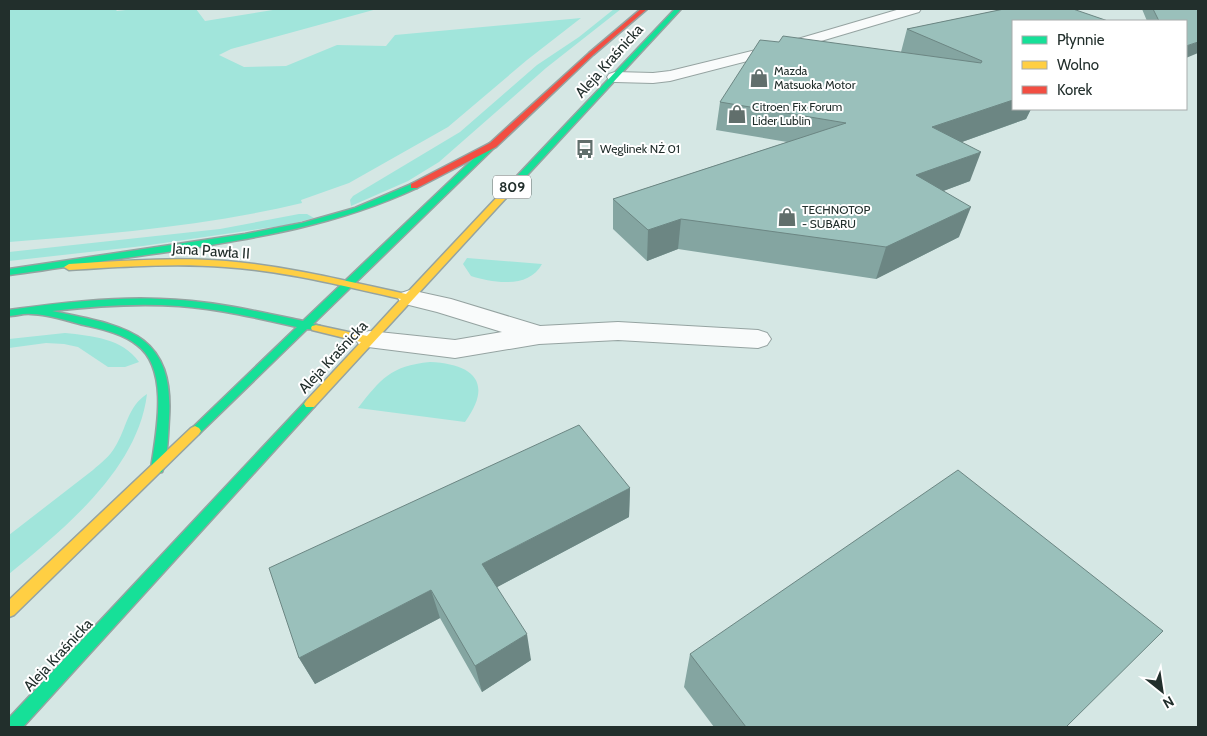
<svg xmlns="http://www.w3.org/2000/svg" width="1207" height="736" font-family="Cabin,sans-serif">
<rect width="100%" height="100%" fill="#d5e7e4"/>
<path fill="#a1e5db" d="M9 9H115L117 11 134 9H196L205 21 279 9H377L231 49 219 55 244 67 286 66 337 45 386 46 395 35 581 18 527 60 448 127 349 183 301 200 302 203C206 226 106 234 9 242Z
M614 9H621L546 68 439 162 408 181 351 206 350 200 353 196 460 132 537 65 579 37Z
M299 214H307L314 218 287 225 143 246 9 261V252L220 229Z
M467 258 542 264C529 289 493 283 471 276L463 264Z
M65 333C92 336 122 338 139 362L125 367H108L78 347 64 344 46 343 9 348V339Z
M430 362C473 364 494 382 465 422L358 408C381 379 390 366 430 362Z
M147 394C138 469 65 528 9 574V535L93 470C101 463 110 456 115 447 127 428 127 407 147 394Z"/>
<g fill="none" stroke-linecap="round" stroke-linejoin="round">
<g stroke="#95a3a1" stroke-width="2">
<path id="street" d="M900 9H921L919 12 794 49 670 81 653 83 615 82 609 80 607 77 609 74 615 72 653 73 670 71 784 43Z
M410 290 451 299 540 326 618 322 758 330 767 333 771 339 767 345 758 348 618 340 539 344 455 358 360 346 356 340 360 334 369 331 455 340 502 332 437 312 401 303 398 298 401 293Z"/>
</g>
<g stroke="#95a3a1" stroke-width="3">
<path id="fast" d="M675 9H681L506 198H500V194Z
M490 143 497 145 313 324 320 326 321 328 320 330 307 329 199 434H191L189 431 297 327C258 318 219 309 179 306 136 303 94 306 52 311 122 326 175 330 169 419 168 433 168 459 162 472L157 473 152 472 151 468C156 434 170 369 137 345 122 333 101 329 84 325 67 321 48 314 31 314 24 313 16 316 9 316V310C59 303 110 297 160 299 208 300 256 311 303 321Z
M414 183 418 186 417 188C335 226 256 238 167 252 114 259 62 268 9 275V269L245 234 302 223 355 208Z
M310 400 314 401 316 404 314 407 23 727H9V718L306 401Z"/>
</g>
<g stroke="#95a3a1" stroke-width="3">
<path id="slow" d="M503 193 507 196 506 198 314 407H306L304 404 306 401 361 342 312 330 311 328 312 326 316 325 367 336 401 299C343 286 285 271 225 267 173 263 121 267 69 270L64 267 69 264C121 261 174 257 226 261 287 266 346 281 406 294L500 194Z
M195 426 199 428 201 431 199 434 14 615 9 617V600L191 428Z"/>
</g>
<g stroke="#95a3a1" stroke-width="3">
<path id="jam" d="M641 9H647L593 55 496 147 417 188H411V184L490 143 589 53Z"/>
</g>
<use href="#street" fill="#f9fbfb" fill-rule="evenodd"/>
<use href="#fast" fill="#16e098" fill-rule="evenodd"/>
<use href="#slow" fill="#ffcf43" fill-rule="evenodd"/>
<use href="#jam" fill="#f24e42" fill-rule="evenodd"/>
</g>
<path fill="#84a5a1" d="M1004 9 1013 109H1031L1026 119 962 142 970 181 943 191 959 237 876 279 678 249 647 261 613 229V199L787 142 716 130 720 102 779 42 901 52 907 29Z
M1142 9H1198L1186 21H1147Z
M630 488 629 517 497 587 531 660 482 692 440 618 315 684 299 658Z
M690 654 1066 727H714L684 687Z"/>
<path fill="#6c8683" d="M1198 42V53L1186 58V46Z
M1013 100V109H1031L1026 119 923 156 932 127Z
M981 152 970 181 906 205 916 175Z
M971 207 959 237 876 279 886 247Z
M681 219 678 249 647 261 648 230Z
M630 488 629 517 488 592 482 564Z
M431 590 440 618 315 684 299 658Z
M527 634 531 660 482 692 475 666Z"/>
<path fill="#9ac0bb" stroke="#6c8683" d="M1004 9H1073L1108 21H1013V100L932 127 981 152 916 175 971 207 886 247 681 219 648 230 613 199 846 123 720 102 760 40 779 42 783 36 981 63 982 61 907 29Z
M1153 9H1198V42L1186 46V21H1159Z
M579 425 630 488 482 564 527 634 475 666 431 590 299 658 269 568Z
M958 470 1163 631 1066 727H746L690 654Z"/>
<defs>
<g id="shop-bare" transform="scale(1.5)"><path d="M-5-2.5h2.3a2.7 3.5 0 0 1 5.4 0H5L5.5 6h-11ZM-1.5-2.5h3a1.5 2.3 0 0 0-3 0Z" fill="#616f6c" stroke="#fff" stroke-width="2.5" paint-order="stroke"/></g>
<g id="bus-bare" transform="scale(1.5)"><path d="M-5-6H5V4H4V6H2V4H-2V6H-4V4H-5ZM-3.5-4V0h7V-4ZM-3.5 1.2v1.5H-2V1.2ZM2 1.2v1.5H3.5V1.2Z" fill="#616f6c" stroke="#fff" stroke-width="2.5" paint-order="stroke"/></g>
</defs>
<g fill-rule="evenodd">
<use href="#shop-bare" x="759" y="78"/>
<use href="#shop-bare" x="737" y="114"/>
<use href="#bus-bare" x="585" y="149"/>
<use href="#shop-bare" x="787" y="217"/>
</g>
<g text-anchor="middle" stroke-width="4" stroke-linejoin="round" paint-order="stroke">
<g font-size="12" fill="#222f2c" stroke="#fff" text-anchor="start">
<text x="774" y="75">Mazda<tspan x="774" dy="14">Matsuoka Motor</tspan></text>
<text x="752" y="111">Citroen Fix Forum<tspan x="752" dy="14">Lider Lublin</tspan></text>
<text x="600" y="153">Węglinek NŻ 01</text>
<text x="802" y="214">TECHNOTOP<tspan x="802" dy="14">- SUBARU</tspan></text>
</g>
<rect fill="#fff" stroke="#646d6b" stroke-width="1" x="493" y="175.5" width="38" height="23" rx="4"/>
<g font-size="14" font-weight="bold" fill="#222f2c">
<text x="512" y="192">809</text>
</g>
<g font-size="15" fill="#222f2c" stroke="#fff">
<text transform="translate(609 61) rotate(-48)" y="5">Aleja Kraśnicka</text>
<text transform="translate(211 251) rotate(4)" y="5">Jana Pawła II</text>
<text transform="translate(333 357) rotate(-47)" y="5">Aleja Kraśnicka</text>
<text transform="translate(58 655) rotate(-47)" y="5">Aleja Kraśnicka</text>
</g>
</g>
<rect width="1207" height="736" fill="none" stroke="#222f2c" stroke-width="20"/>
<rect x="1012" y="20" width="175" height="90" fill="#ffffff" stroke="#a7acab"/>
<rect x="1022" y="36" width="25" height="8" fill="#16e098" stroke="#a7acab"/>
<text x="1057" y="45" font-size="15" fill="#222f2c">Płynnie</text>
<rect x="1022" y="61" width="25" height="8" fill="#ffcf43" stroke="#a7acab"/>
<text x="1057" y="70" font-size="15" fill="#222f2c">Wolno</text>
<rect x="1022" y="86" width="25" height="8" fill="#f24e42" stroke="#a7acab"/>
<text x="1057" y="95" font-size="15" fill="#222f2c">Korek</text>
<g transform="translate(1162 691) rotate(150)" stroke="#ffffff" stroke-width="4" paint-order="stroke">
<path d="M0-4L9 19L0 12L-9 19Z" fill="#222f2c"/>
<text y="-8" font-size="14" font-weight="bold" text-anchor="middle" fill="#222f2c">N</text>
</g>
</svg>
